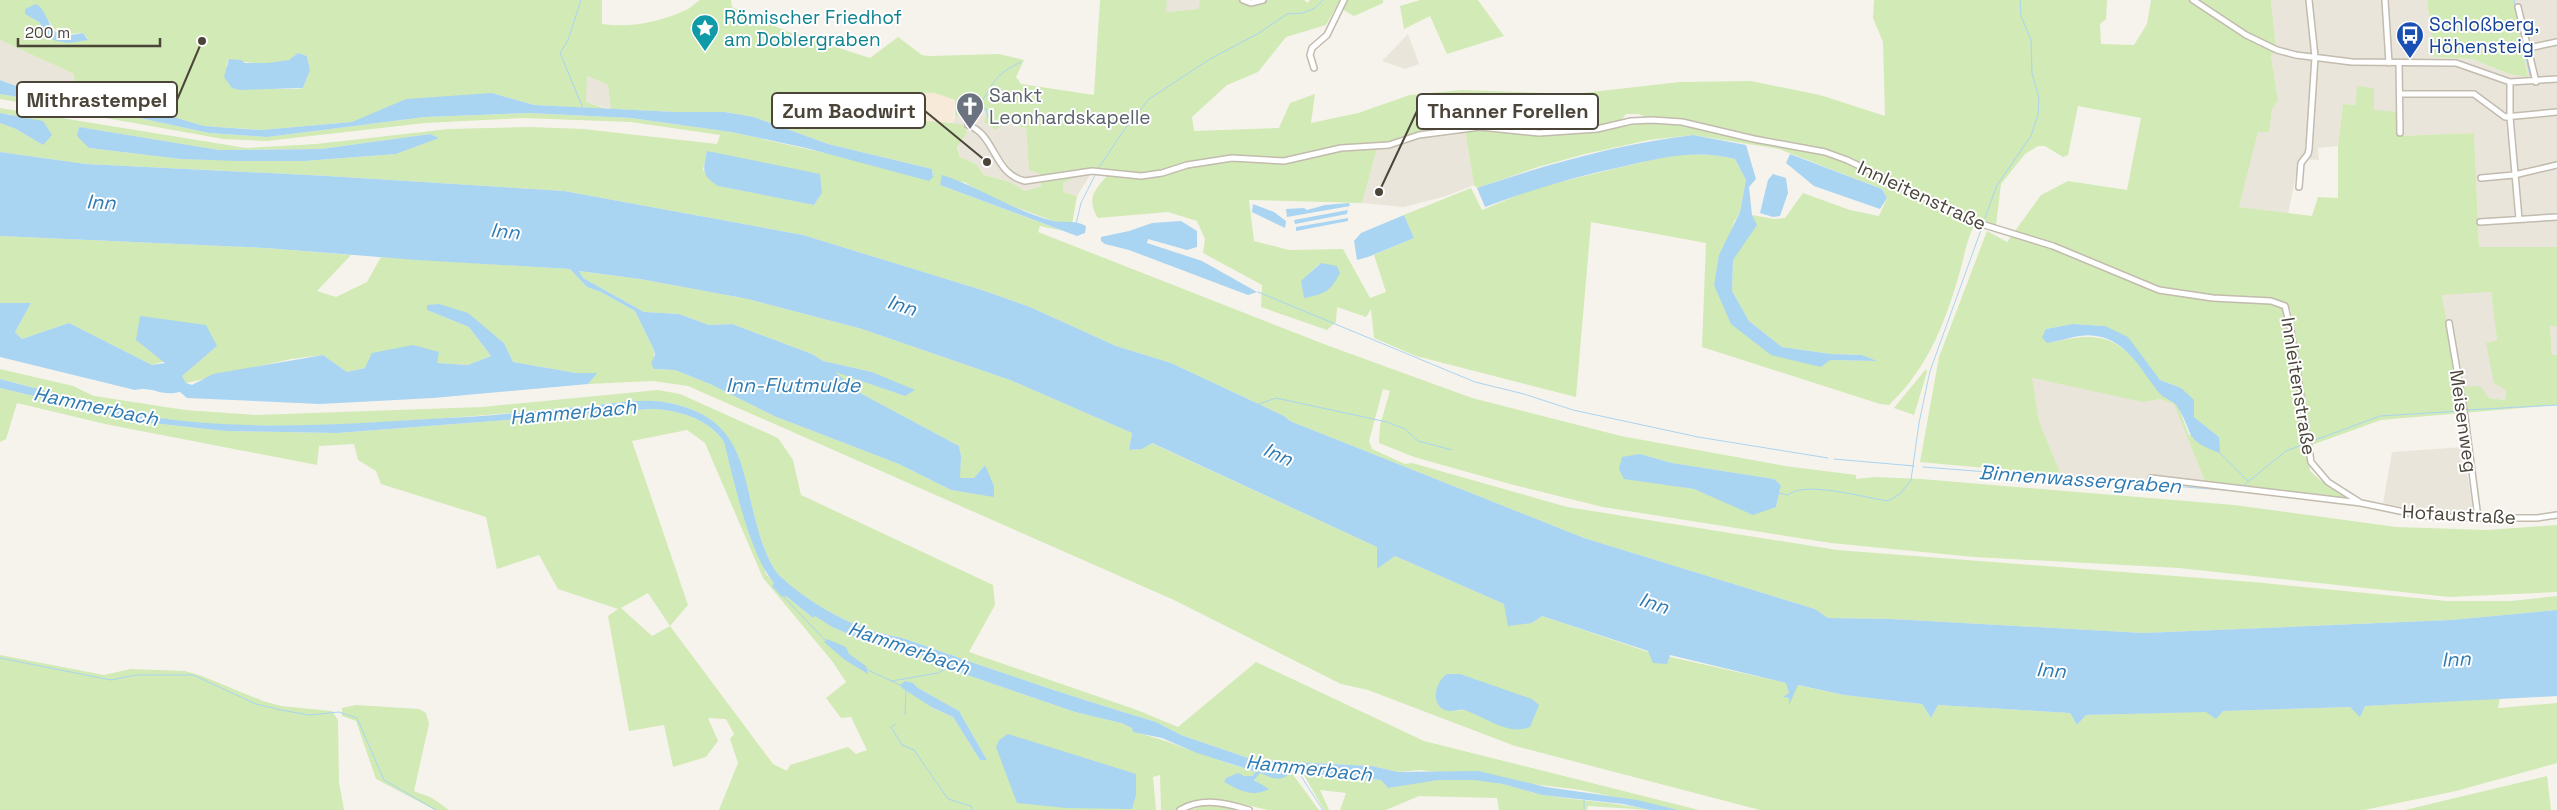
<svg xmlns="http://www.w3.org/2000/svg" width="2557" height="810" font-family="'Space Grotesk',sans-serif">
<rect width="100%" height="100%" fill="#f6f3ec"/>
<path fill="#eae5da" d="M1167 0H1200V9L1165 12Z
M2271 0H2427L2434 57 2472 59 2509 74 2528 77 2514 0H2557V247H2479L2474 133 2397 136 2373 110 2374 88 2357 87 2355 105 2343 104 2338 146 2318 148 2319 160 2299 159 2288 214 2239 207 2258 131 2269 132 2272 110 2278 100 2271 56 2276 50Z
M1408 34 1419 64 1405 69 1382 61Z
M0 40 74 74 73 87 33 83 16 86 0 80Z
M586 76 608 85 611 109 586 102Z
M977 106 989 112 997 130 1003 123 1026 128 1029 170 1040 174 1041 186 1025 191 1010 182 984 175 976 164 960 157 953 122 955 116 964 115Z
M1463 117 1474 185 1446 196 1404 207 1362 203 1378 145 1434 127 1442 119Z
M1092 172 1077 196 1063 192V183L1084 173Z
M2491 292 2497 340 2487 343 2506 389 2505 400 2489 398 2459 388 2442 294Z
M2550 326H2557V355H2552Z
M2031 378 2143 401 2160 399 2174 404 2206 484 2061 475 2039 421Z
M2463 447 2474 517 2434 514 2383 503 2392 452Z"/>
<path fill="#f7ead8" d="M908 91 935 93 955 100 953 122 931 123 895 117 897 106Z"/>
<path fill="#d2eab5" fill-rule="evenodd" d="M0 0H602V24C632 28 660 22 688 9 692 7 696 2 700 0 708 0 723 0 731 0L732 7 786 31 870 58 898 37 922 55 929 56 999 54 1024 60 1016 77 1021 84 1094 95 1100 0H1167L1166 12 1199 9 1200 0H1304L1308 3 1310 0H1340L1326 25 1286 37 1258 72 1227 85 1192 117 1194 131 1279 128 1290 103 1315 94 1311 123 1358 113 1410 95 1461 90 1574 94 1680 82 1751 81 1820 95 1885 116 1883 42 1873 18 1874 0H2107L2106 19 2100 24 2101 44 2134 45 2147 24 2151 0H2271L2276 50 2271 56 2278 100 2272 110 2269 132H2258L2239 207 2312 216 2318 197 2338 198V146L2343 104 2355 105 2357 86 2374 88V110L2398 112 2397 136 2474 133 2479 247H2557V326H2550L2552 355H2557V405L2381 420 2309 446 2310 471 2320 480 2345 495 2344 501 2206 484 2174 404 2160 399 2143 402 2032 378 2039 421 2061 475 1920 462 1939 357 1987 231 2007 242 2041 195 2068 181 2127 190 2141 118 2078 106 2068 155 2063 157 2045 146H2038L2025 154 2001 184 1996 225 1973 228C1967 240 1965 252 1962 264 1947 318 1930 366 1889 405L1880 404 1702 347 1706 243 1591 222 1576 397 1416 356 1374 338 1371 309 1366 317 1337 307 1336 322 1327 330 1261 307 1262 285 1203 253 1205 239 1197 221 1168 212 1098 218C1085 197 1096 189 1110 172L1084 173 1063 183V192L1077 196 1072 224 1053 221 994 199 964 182 940 185 1063 231 1040 226 1038 232 1329 346 1472 398 1621 436 1785 466 1856 475V479L1875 477 1921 479 2234 505 2396 527 2487 530 2557 525V592L2449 597 2179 568 1974 557 1831 543 1603 507 1510 484 1414 457 1379 443 1380 425 1390 391 1383 389 1369 441 1372 449 1405 464 1412 463 1567 507 1837 550 2253 582 2447 601H2511L2557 596V610L2451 620 2143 633 1891 619 1828 618 1815 609 1584 538 1290 421 1284 416 1171 363 1116 346 1030 307 982 290 803 235 564 191 327 176 86 164 0 152V123L16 129 43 145 13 115 0 113V108L246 148 316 144 449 129 530 127 583 129 717 144 720 135 631 122 523 118 425 123 267 141 223 139 0 99V94L121 114 209 133 267 137 425 117 529 113 631 118 731 132 933 177 932 169 828 144 754 117 725 112H676L611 109 608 85 587 76 586 102 607 109 534 105 492 93 352 122 262 130 204 126 143 108 112 102 85 91 51 93 16 86 33 83 73 87 74 74 0 40ZM31 17 49 21C57 37 67 34 83 33L88 39 69 43 48 37 39 22ZM298 53 307 56 310 70 303 88 299 89H254L226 66 229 59C248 63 271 67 289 60 292 59 295 55 298 53ZM908 92 935 93 955 100V116L964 115 977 106 988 112 984 122 996 130 1004 123 1026 128 1029 170 1040 174 1041 186 1025 191 1010 182 984 175 976 164 960 157 957 147 967 133 965 126C945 119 919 124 896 117L897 106ZM1626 114H1639L1648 118V122L1622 127 1618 124ZM1463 117 1474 185 1477 188 1538 167 1585 154 1649 140 1693 135 1779 149 1882 189 1887 198 1879 216 1850 210 1803 193 1785 218 1774 219 1752 215 1756 225 1733 259 1732 291 1749 321 1782 347 1831 354 1862 355 1876 361 1830 360 1771 355 1714 285 1734 222 1740 212 1746 180 1735 159 1715 155 1676 154 1535 188 1482 210 1471 188 1404 215 1414 238 1374 255 1386 292 1370 298 1343 249 1289 250 1254 241 1249 200 1362 203 1378 145 1434 127 1443 119ZM78 127 219 150 321 149 430 134 438 138 396 154 304 161 181 159 89 148ZM707 151 822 193 814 205 719 186 703 170ZM1320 263 1304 298 1302 281ZM2491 292 2497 340 2486 343 2494 383 2506 390 2505 400 2489 398 2480 386 2459 387 2442 295ZM2282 310H2291L2308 445 2304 442 2287 327ZM2073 324 2105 326 2144 360 2160 380 2181 388 2194 417 2219 437 2189 435C2185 426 2181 410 2175 403 2170 398 2163 398 2159 392 2126 347 2114 327 2055 342L2046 329ZM1640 454 1672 463 1774 479 1781 485 1776 507 1715 498 1694 489 1625 478Z
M1346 0H1383V3L1354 16 1342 9Z
M1420 0H1478L1504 36 1447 54 1430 16 1404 29 1400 6Z
M2427 0H2514L2528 77 2509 74 2472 59 2434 57Z
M0 236 266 248 351 255 317 291 336 297 367 282 381 257 570 269 587 287 601 292 635 311 654 350V369L675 370 710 384 774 416 899 464 951 490 993 496 985 465 974 478H959L961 456 959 446 862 394 833 371 905 396 872 372 823 361 812 354 732 324 709 325 679 314 644 312 583 278 578 271 640 279 748 299 862 329 1010 380 1132 433 1129 450 1142 449 1151 443 1377 547 1378 568 1395 556 1504 604 1532 623 1542 616 1648 652 1787 683 1790 693 1784 697 1789 698V703L1797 685 1844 695 1922 704 1931 718 1938 705 2070 713 2077 725 2086 715 2350 707 2360 716 2365 706 2500 698 2498 708 2557 703V763L2456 791 2364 810H1760L1515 746 1368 690 1341 684 1174 600 688 386 653 381 588 384 596 373H576L513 362 504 343 468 314 427 310 469 327 491 356 468 365 437 363 365 368 347 372 323 355 291 359 186 383 182 376 217 346 152 365 69 323 22 339 15 332 31 303H0ZM1497 688 1517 694 1502 726 1466 710 1449 711Z
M0 369 73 386 94 396 185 410 256 415 482 407 658 390 680 394 778 438 793 460 801 495 993 585 995 605 969 652 1137 710 1178 727 1256 662 1424 741 1699 810H1678L1581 790 1420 770 1398 772 1372 766 1254 760 1181 735 1156 722C1074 698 994 670 914 642 902 637 888 635 876 632 841 621 807 601 780 576 772 569 766 553 762 542 741 482 749 422 674 404 645 397 612 404 583 406 533 411 483 416 433 419 338 425 240 432 146 416 97 407 48 391 0 379Z
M1926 369 1927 372 1914 415 1894 408Z
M0 388 143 422 225 431 337 433 650 409C676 409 710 419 724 442L766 574 786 596 813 618 815 615 832 627 858 638 923 656 953 670 1075 712 1121 723 1132 728 1134 732C1176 742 1214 761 1257 772L1252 776 1226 778 1268 787 1260 785 1254 779 1255 776 1260 773 1291 772 1319 810H1268L1225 800 1200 799 1175 810H1161L1160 775 1153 777 1156 810H719L738 763 730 739 734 734 726 719 708 718 718 741 706 757 673 767 664 725 629 731 608 616 618 609 558 589 539 555 497 569 486 517 381 484 376 471 358 460 354 444 319 446 317 465 105 424 17 403 6 439 0 442ZM687 430 705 443 763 578 832 661 846 682 826 698 841 718 851 717 867 750 856 754 848 747 790 765 787 771 773 764 670 626 688 605 632 441ZM648 593 670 626 652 636 621 608ZM913 683 918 688 959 711 987 760H980L953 717 932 708Z
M0 655 104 675 131 669 185 671 202 676 263 701 281 706 332 711 338 720 339 782 344 810H0Z
M356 705 419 709 426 713 429 724 414 791 432 798 449 810H435L376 779 356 721 342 716V708Z
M1304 775 1381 780 1388 788C1425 779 1466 776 1503 784 1517 787 1530 793 1544 795 1579 801 1615 802 1650 810L1588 806 1587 810H1499L1497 798 1419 796 1386 810H1340L1346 793 1320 790 1329 810H1324Z
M2547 776 2551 810H2405Z
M1211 804 1239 810H1189Z"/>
<path fill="#a9d4f2" d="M36 4C48 10 48 32 62 35 68 36 77 34 83 33L88 40 69 43 56 41 48 37 39 22 25 14V9Z
M298 53 307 56 310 70 303 88 240 90 232 88 224 77 229 59 241 60 245 63H268L289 60Z
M0 80 16 86 51 93 85 91 112 102 143 108 204 126 261 130 352 122 406 99 492 93 534 105 676 112H725L754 117 828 144 932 169 933 177 929 181 806 148 731 132 631 118 529 113 425 117 267 137 209 133 121 114 0 94Z
M0 113 43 121 52 135 43 145 16 129 0 123Z
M79 127 219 150 321 149 430 134 439 138 396 154 304 161H238L181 159 89 148 77 136Z
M1693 135 1746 145 1756 179 1749 187 1752 215 1757 225 1733 260 1732 291 1749 321 1782 347 1831 354 1862 355 1877 361 1830 360 1821 367 1771 355 1731 324 1714 285 1719 255 1740 212 1746 180 1735 159C1693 149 1662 158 1621 167 1574 177 1530 190 1485 207L1477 188C1548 164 1619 144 1693 135Z
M707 151 820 174 822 193 814 205 718 186C701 175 703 170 707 151Z
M0 152 86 164 327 176 564 191 803 235 982 290 1030 307 1116 346 1171 363 1284 416 1290 421 1584 538 1815 609 1828 618 1891 619 2143 633 2451 620 2557 610V696L2365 706 2360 717 2350 707 2223 711 2216 719 2206 712 2086 715 2077 725 2070 713 1938 705 1931 718 1922 704 1844 695 1798 685 1789 705V698L1783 697 1789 693 1786 683 1670 655 1667 664 1653 663 1648 651 1542 616 1532 623 1508 626 1504 604 1395 556 1377 569V547L1152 443 1142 449 1129 450 1132 433 1010 380 862 329 748 299 640 279 579 271 583 278 644 312 679 314 709 325 732 324 812 354 823 361 872 372 915 390 905 396 835 372 862 394 959 446 961 456 960 478H974L985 465 994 486V497L951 490 899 464 774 416 710 384 675 370 654 369 651 363 655 355 654 350 635 311 601 292 587 287 570 269 417 260 266 248 0 236Z
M1790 154 1882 189 1887 198 1880 209 1814 186 1786 163Z
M1773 174 1786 178 1788 193 1780 216 1773 217 1760 213 1768 180Z
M942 175C980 187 1014 211 1053 221 1064 223 1077 220 1086 226L1085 233 1077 236 940 185Z
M1349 203 1350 206 1287 217 1286 209 1304 208 1307 210 1325 205Z
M1253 204 1274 212 1286 221 1285 228 1252 212Z
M1348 210 1347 214 1295 224 1294 220Z
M1404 215 1414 238 1368 257 1357 260 1354 241 1361 233Z
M1348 218V221L1296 231V227Z
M1181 221 1197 231V247L1187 250 1148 239 1147 243 1202 261 1257 292 1248 295 1129 250 1105 244 1101 241V237L1129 231 1152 223Z
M1321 263 1337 266 1340 273C1330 292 1325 294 1304 298L1301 281Z
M0 303H31L15 332 22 339 69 323 152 365 165 363 136 340 140 316 206 325 217 346 182 376 186 383 192 385 213 374 323 355 347 372 365 368 372 353 413 345 439 352 437 363 468 365 491 356 469 327 427 310V305L439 304 468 313 504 343 513 362 576 373H597L588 384 433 398 320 404 187 398 180 392C158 397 155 386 135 390L0 357Z
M2073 324 2105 326 2128 337 2160 380 2181 388 2194 400V417L2219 437 2220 453C2181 439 2195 432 2176 405 2172 400 2164 398 2160 394 2142 372 2127 340 2096 336 2080 333 2063 341 2047 343L2042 337 2046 329Z
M0 379C48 391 97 407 146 416 244 432 347 424 446 418 494 416 542 410 589 406 617 403 647 397 674 404 750 422 741 481 762 542 766 553 772 569 780 576 807 601 841 621 876 632 888 635 902 637 914 642 994 670 1074 698 1156 722L1181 735 1254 760 1372 766 1398 772 1478 771 1546 787 1637 800 1678 810H1650L1623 804 1542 795 1503 784 1474 780H1438L1388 788 1381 780 1291 772C1281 783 1272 778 1260 773L1254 780 1269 789C1252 798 1239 790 1224 782L1226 778 1238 773 1244 776H1252L1256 772 1197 753 1162 738 1133 732 1132 728 1121 723 1075 712 953 670 923 656 858 638 832 627 815 616 813 618 786 596 782 597 772 586 774 583C749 554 734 480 724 442 710 419 676 409 650 409L337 433 225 431 143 422 0 388Z
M1640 454 1672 463 1774 479 1781 485 1776 507 1753 515 1694 489 1624 479 1619 469 1622 457Z
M827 639 846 647 849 654 866 666 868 674 845 660 824 642Z
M1447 674H1460L1532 699 1539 705 1530 727C1508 736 1487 718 1467 711 1461 708 1454 712 1448 711 1429 706 1435 682 1447 674Z
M905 681 913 683 918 688 959 711 987 760H980L953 717 933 708 902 688 900 685Z
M1008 734 1136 774V795L1132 809 1066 808 1017 803 996 747 999 740Z"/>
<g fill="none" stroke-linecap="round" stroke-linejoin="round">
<path stroke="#a9d4f2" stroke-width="1" d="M581 0 568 40 560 53 583 108
M2514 0 2530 76
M108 101 115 91
M988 118 986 109 980 104C996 80 993 76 1021 62
M1098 169 1126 127 1149 99 1210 59 1259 33 1287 14 1303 13 1315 8 1323 0
M1985 218 1997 185 2031 136 2038 114 2039 98 2032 73 2031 40 2021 16 2020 0
M1076 224 1081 203 1096 173
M1258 292 1475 382 1524 394 1573 410 1698 437 1828 458
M1256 405 1276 398 1387 422 1405 429 1418 441 1452 450
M2466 410 2557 405
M2310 442 2380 416 2462 411
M2220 453 2248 481
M1834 459 1914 466
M1923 467 2237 491
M2243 486 2286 451 2307 443
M1779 493 1788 495C1804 480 1866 498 1888 501L1900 494 1911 480 1919 423 1930 371 1981 230
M783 596 825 640
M0 658 111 680 136 675H193L256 704 281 710 309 715 339 712 357 718 384 780 436 810
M866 669 900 685
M892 681 938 673 948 667
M905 714 906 690
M896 724 891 727 902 745 914 750 948 799 971 806 973 810
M1299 773 1323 810
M1584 800V809"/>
<g stroke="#c2bbae" stroke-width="8">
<path id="minor" d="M1243 0 1251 3 1263 0
M2193 0 2246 35 2277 50 2296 55 2352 62 2456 63 2510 82 2557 79
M2385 0 2389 63
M2518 7 2536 82
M2528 48 2557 42
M2399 63 2400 133
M1314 68 1310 55 1312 48 1327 35 1344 0
M2510 82V117L2519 219
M2401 94H2474L2505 117 2557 112
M968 125C996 135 993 174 1025 181L1092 171 1141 176 1162 173 1187 165 1232 158 1284 161 1341 148 1389 145 1419 135 1480 127 1539 133 1597 129 1631 121 1652 120 1682 122 1754 139 1825 152 1847 160 1978 223 2053 246 2159 290 2213 298 2271 301 2285 306 2291 331 2311 462 2328 482 2361 503
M2481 178 2514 175 2557 165
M2299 187 2301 163 2308 154 2309 149 2315 57 2309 0
M2480 222 2557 217
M2449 323 2465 417 2478 518
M2151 478 2361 503 2424 516 2478 518H2537L2557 515
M1180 810C1203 797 1226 803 1249 810"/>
</g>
<use href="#minor" stroke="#fff" stroke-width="5"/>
</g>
<defs>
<g id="sight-pin" transform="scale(1.4375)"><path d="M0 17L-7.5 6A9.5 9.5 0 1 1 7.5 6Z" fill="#0f9aa8" stroke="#fff"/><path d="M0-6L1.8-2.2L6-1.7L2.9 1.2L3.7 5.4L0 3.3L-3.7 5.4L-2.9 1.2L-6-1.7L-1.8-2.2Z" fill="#fff"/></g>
<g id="bus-pin" transform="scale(1.4375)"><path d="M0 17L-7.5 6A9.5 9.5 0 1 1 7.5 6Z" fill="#1a4fb4" stroke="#fff"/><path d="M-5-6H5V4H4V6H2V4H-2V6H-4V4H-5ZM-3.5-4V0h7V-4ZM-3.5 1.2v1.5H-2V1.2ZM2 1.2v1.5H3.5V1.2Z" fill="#fff"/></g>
<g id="church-pin" transform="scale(1.4375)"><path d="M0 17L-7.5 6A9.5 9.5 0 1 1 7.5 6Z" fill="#6b7280" stroke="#fff"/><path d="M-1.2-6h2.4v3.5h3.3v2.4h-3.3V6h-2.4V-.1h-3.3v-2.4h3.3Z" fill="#fff"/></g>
</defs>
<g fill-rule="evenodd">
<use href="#sight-pin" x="705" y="28"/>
<use href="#bus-pin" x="2410" y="35"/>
<use href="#church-pin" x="970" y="106"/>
</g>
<g text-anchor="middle" stroke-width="4" stroke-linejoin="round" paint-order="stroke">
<g font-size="19" fill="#0d838f" stroke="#fff" text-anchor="start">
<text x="724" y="24">Römischer Friedhof<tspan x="724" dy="22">am Doblergraben</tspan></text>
</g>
<g font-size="19" fill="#164399" stroke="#fff" text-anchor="start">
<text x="2429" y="31">Schloßberg,<tspan x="2429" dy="22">Höhensteig</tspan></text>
</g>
<g font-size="19" fill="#5b616d" stroke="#fff" text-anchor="start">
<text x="989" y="102">Sankt<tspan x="989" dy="22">Leonhardskapelle</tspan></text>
</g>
<g font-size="19" fill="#4b4439" stroke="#fff">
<text transform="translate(1922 195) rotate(25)" y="7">Innleitenstraße</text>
<text transform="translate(2299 386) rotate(81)" y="7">Innleitenstraße</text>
<text transform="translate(2464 421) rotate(82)" y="7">Meisenweg</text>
<text transform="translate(2459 514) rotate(3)" y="7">Hofaustraße</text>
</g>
<g font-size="20" font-style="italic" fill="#2e7ab2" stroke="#fff">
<text transform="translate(101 202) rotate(3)" y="7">Inn</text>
<text transform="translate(505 231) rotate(6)" y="7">Inn</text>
<text transform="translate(902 305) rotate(17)" y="7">Inn</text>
<text x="793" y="392">Inn-Flutmulde</text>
<text transform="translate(96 406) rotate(12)" y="7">Hammerbach</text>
<text transform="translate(573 412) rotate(-5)" y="7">Hammerbach</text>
<text transform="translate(1278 454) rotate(24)" y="7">Inn</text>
<text transform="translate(2080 479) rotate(4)" y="7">Binnenwassergraben</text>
<text transform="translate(1654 603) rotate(18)" y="7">Inn</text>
<text transform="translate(909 648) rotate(19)" y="7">Hammerbach</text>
<text transform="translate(2456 659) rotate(-3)" y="7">Inn</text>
<text transform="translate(2051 670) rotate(4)" y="7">Inn</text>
<text transform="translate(1309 768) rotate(6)" y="7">Hammerbach</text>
</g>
</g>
<path fill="none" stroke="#4b4439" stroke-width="2" d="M202 41L177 100M987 162L925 111M1379 192L1417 111"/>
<g fill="#4b4439" stroke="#fff" stroke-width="2">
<circle cx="202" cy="41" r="5"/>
<circle cx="987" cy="162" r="5"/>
<circle cx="1379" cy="192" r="5"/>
</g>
<g fill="#fff" stroke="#4b4439" stroke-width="2">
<rect x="17" y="82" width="160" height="35" rx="5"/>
<rect x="772" y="93" width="153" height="35" rx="5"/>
<rect x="1417" y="94" width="181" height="35" rx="5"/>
</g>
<g font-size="20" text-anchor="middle" font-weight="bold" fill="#4b4439">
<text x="97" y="107">Mithrastempel</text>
<text x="849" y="118">Zum Baodwirt</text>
<text x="1508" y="118">Thanner Forellen</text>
</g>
<path d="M18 38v8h142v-8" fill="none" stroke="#4b4439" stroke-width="2.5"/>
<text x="25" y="38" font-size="15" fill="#4b4439" stroke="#ffffff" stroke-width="4" paint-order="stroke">200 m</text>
</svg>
